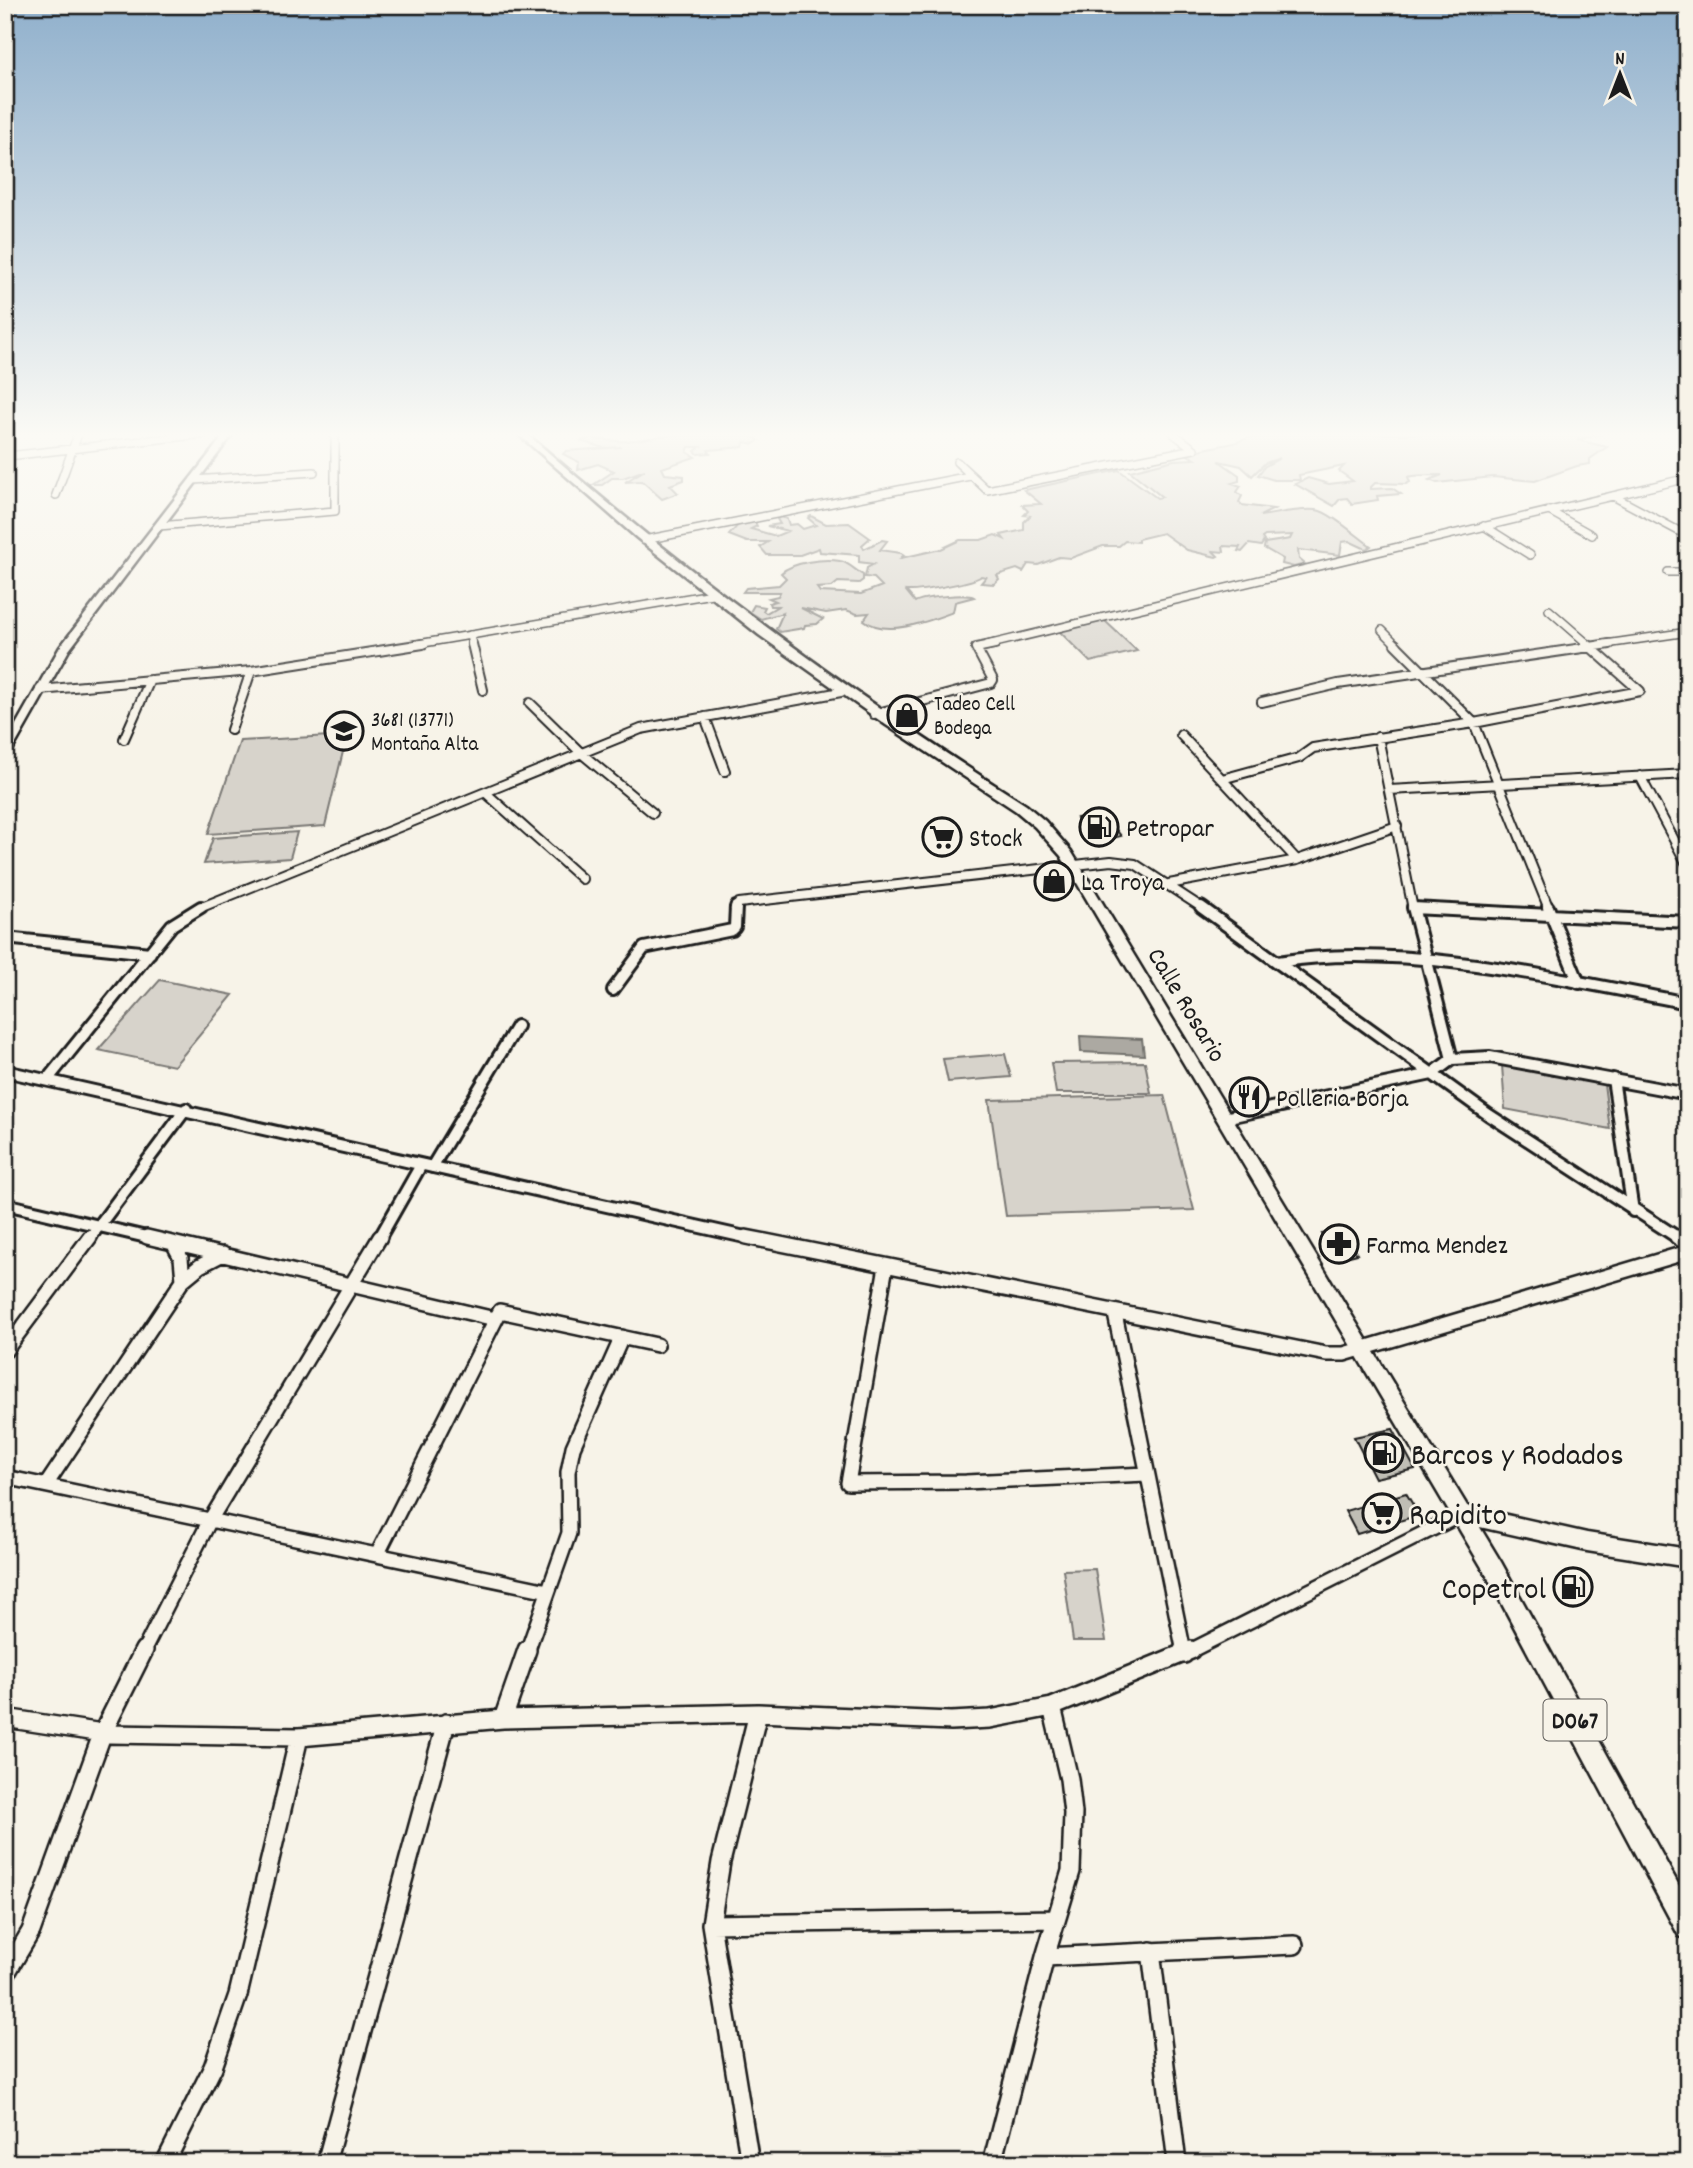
<svg xmlns="http://www.w3.org/2000/svg" width="1693" height="2168" font-family="Dekko,sans-serif">
<rect width="100%" height="100%" fill="#f7f3e8"/>
<filter id="ink" filterUnits="userSpaceOnUse"><feTurbulence type="fractalNoise" baseFrequency=".0143" numOctaves="2"/><feDisplacementMap in="SourceGraphic" scale="14" xChannelSelector="R" yChannelSelector="G"/><feConvolveMatrix kernelMatrix="1 2 1 2 8 2 1 2 1" color-interpolation-filters="sRGB"/></filter>
<g filter="url(#ink)">
<path fill="#d7d3cb" stroke="#7a7874" stroke-width="2" d="M592 434H597L594 438 598 440C608 439 616 442 625 441 657 438 730 422 759 440L754 444 744 442 743 447 708 450 710 453 698 454 695 451 700 447H689L687 452 695 457 662 468 665 474 684 476V480L670 485 678 493 662 499 642 481 625 482 645 470 623 478H612L602 485H593L614 471 598 464 578 470 579 462 563 454 566 451 621 447 604 448 580 441 589 439Z
M1259 434H1602L1577 440 1607 447 1590 459V464L1577 466 1535 481 1493 477 1437 483 1429 480 1442 475C1436 475 1414 475 1408 477L1410 482 1406 484 1375 483 1371 487V489L1392 488 1401 494 1377 496 1378 500 1352 504 1347 498 1340 499 1334 506 1295 484 1308 478 1329 484 1353 481 1339 471 1344 466 1299 475 1300 480H1274L1258 475 1265 466 1280 458 1265 463 1252 476 1241 466 1219 461 1239 475V481L1232 483 1241 486 1237 492 1242 496 1239 502 1242 505 1274 509 1260 516C1277 514 1298 508 1316 510 1329 511 1359 538 1371 546L1366 549 1349 541 1342 542 1340 555 1298 550 1299 559 1305 564 1294 567 1282 564 1283 559 1264 548 1265 543 1290 539 1292 535 1265 536 1262 538 1264 541 1261 546 1249 544 1242 552 1238 551 1240 547 1223 546 1224 552 1213 551 1218 556 1216 557 1187 550 1163 533 1138 539V542L1125 541 1119 546H1103L1071 558 1059 557 1038 565 1028 564 1023 572 1017 569 997 575 999 579 994 584 981 583 986 577 981 576C977 582 918 592 906 591L915 602C923 597 968 593 974 597L955 602 953 612C929 621 886 638 864 620L869 613 857 614 846 610 826 613 801 608 823 619 817 624 805 625 804 628 780 632 776 629 783 613 761 619 750 612 754 605 765 607 763 611 766 613 778 606H770L769 603 776 601 769 598 778 596 780 592H743L746 588 779 585 786 578 781 573C793 562 824 558 840 561 848 562 856 571 863 575V580L859 583 838 582 832 587 817 588 820 592 861 594 882 586 874 578 865 577 867 568 874 564 859 562V555L820 552 819 548 800 555H767L760 547 768 542H747L729 535 740 523 754 520 757 526 751 529 776 536 788 531 767 526 780 524 777 519 780 517 787 519 789 525 797 524 803 529 816 525 808 518 811 516 826 524 849 523 870 538 862 545 864 549 882 540 887 541 880 550 901 553 904 555 901 558 941 549 960 540H981L995 535 1004 539 1001 535 1024 530V522L1030 516 1024 515 1028 511 1022 505 1041 504 1024 490 1119 470 1157 498 1162 497 1130 471 1174 460 1195 459 1184 453 1234 443Z
M1104 620 1137 651 1090 662 1058 630Z
M347 735 325 826 208 834 240 741Z
M297 832 290 858 204 864 213 838Z
M160 980 233 995 174 1066 98 1050Z
M1005 1054 1011 1077 948 1082 943 1059Z
M1145 1062 1151 1093H1056L1051 1063Z
M1502 1065 1604 1084 1610 1129 1505 1109Z
M1164 1095 1194 1210 1006 1216 989 1100Z
M1095 1569 1106 1641H1073L1063 1570Z"/>
<path fill="#aca9a2" stroke="#72716c" stroke-width="2" d="M1080 1036 1142 1039 1144 1055 1081 1052Z"/>
<path fill="#c0beb5" stroke="#1c1c1c" stroke-width="2" d="M1102 812 1121 836 1096 842 1077 818Z
M1059 874 1065 887 1049 889 1044 876Z
M1341 1230 1357 1254 1337 1259 1322 1234Z
M1393 1429 1415 1469 1375 1478 1354 1437Z
M1406 1493 1419 1515 1357 1534 1345 1511Z"/>
<g fill="none" stroke-linecap="round" stroke-linejoin="round">
<g stroke="#1c1c1c" stroke-width="10">
<path id="street-far4" d="M1174 434 1194 449
M8 456 204 434
M957 462 987 490 1194 449
M194 480 314 472
M56 495 78 434
M1613 496 1688 536
M1549 511 1592 535
M159 526 335 511V434
M1484 526 1530 555
M644 540 970 476
M1668 572H1688
M1549 610 1589 645
M1382 630 1397 645
M470 635 472 645
M412 645 712 594
M987 645 1688 478
M1599 645 1688 632"/>
</g>
<g stroke="#1c1c1c" stroke-width="12">
<path id="street-far3" d="M472 644 483 690
M1395 644 1474 723 1549 909
M40 690 251 671 423 644
M1262 702 1338 684 1610 644
M530 703 581 753 653 813
M874 714 991 683 993 680 976 648 995 644
M705 717 725 771
M231 730 251 671
M1181 735 1297 860
M1378 737 1413 909
M124 739 150 680
M1640 776 1688 866
M1222 779 1299 758 1313 748 1474 723 1640 691 1587 644
M1389 790 1688 774
M486 793 582 879
M1169 884 1297 860 1397 826
M1413 908 1434 909
M197 909 641 729 841 692
M735 909 739 903 1111 861 1135 864 1204 909"/>
</g>
<g stroke="#1c1c1c" stroke-width="16">
<path id="street-far2" d="M1201 907 1489 1115 1680 1239
M1548 907 1579 983
M1413 908 1688 922
M5 938 150 953
M1278 962C1401 941 1566 980 1688 1003
M613 990 644 948 732 930 735 927 736 907
M1452 1059 1490 1057 1688 1094
M5 1071 754 1239
M1613 1079 1633 1211
M47 1080 172 925 201 907
M1224 1118 1432 1074 1452 1059 1413 907
M432 1167 517 1026
M5 1204 155 1239
M89 1239 186 1109
M379 1239 421 1165"/>
</g>
<g stroke="#1c1c1c" stroke-width="18">
<path id="street-far1" d="M147 1237 495 1319
M746 1237 1326 1354H1344L1688 1252
M1677 1237 1688 1244
M173 1243 181 1258 183 1280
M886 1266 848 1483 966 1482 1147 1474
M1115 1314 1184 1652
M5 1351 90 1237
M5 1477 548 1591
M46 1485 183 1280 200 1266 223 1254
M377 1555 500 1311 657 1345
M143 1652 209 1522 380 1237
M527 1652 569 1533 568 1472 573 1447 622 1337
M1188 1652 1462 1514"/>
</g>
<g stroke="#1c1c1c" stroke-width="22">
<path id="street" d="M1183 1650 1184 1654
M5 1718 109 1734 299 1737 503 1719 758 1713 951 1721 990 1719 1052 1707 1191 1650
M503 1719 527 1650
M711 1924 1056 1919
M1151 1951 1177 2163
M1045 1957 1294 1945
M5 1975 31 1931 103 1732 144 1650
M165 2163 213 2067 238 1995 299 1737
M326 2163 446 1723
M750 2163 711 1924 721 1862 758 1713
M992 2163 1045 1957 1071 1871 1073 1813 1069 1779 1052 1707"/>
</g>
<g stroke="#1c1c1c" stroke-width="5">
<path id="secondary" d="M225 434H233L69 650 10 754 5 757V744L60 647Z
M1462 1505 1587 1533 1688 1549V1567L1587 1551 1462 1523 1456 1520 1453 1514 1456 1508Z"/>
</g>
<g stroke="#1c1c1c" stroke-width="5">
<path id="primary" d="M518 434H527C683 571 850 693 1026 805L1045 821 1071 851 1501 1562 1688 1902V1939L1679 1936 1487 1576 1061 856 1035 827 1016 811 886 725 759 635 637 538Z"/>
</g>
<use href="#street-far4" stroke="#f7f3e8" stroke-width="7"/>
<use href="#street-far3" stroke="#f7f3e8" stroke-width="8"/>
<use href="#street-far2" stroke="#f7f3e8" stroke-width="10"/>
<use href="#street-far1" stroke="#f7f3e8" stroke-width="13"/>
<use href="#street" stroke="#f7f3e8" stroke-width="17"/>
<use href="#secondary" fill="#f7f3e8" fill-rule="evenodd"/>
<use href="#primary" fill="#f7f3e8" fill-rule="evenodd"/>
</g>
</g>
<linearGradient id="sky" x2="0" y2="1"><stop stop-color="#90b0cc"/><stop offset="0.59" stop-color="#fbfaf5"/><stop offset="1" stop-color="#fbfaf5" stop-opacity="0"/></linearGradient>
<rect width="1693" height="737" fill="url(#sky)"/>
<defs>
<g id="shop-ring" transform="scale(2.0125)"><circle r="9.5" fill="#f7f3e8" stroke="#1c1c1c" stroke-width="1.5"/><path d="M-5-2.5h2.3a2.7 3.5 0 0 1 5.4 0H5L5.5 6h-11ZM-1.5-2.5h3a1.5 2.3 0 0 0-3 0Z" fill="#1c1c1c"/></g>
<g id="school-ring" transform="scale(2.0125)"><circle r="9.5" fill="#f7f3e8" stroke="#1c1c1c" stroke-width="1.5"/><path d="M0-5L7-2L0 1L-7-2ZM-4 1L0 2.5L4 1V4Q0 6-4 4Z" fill="#1c1c1c"/></g>
<g id="fuel-ring" transform="scale(2.0125)"><circle r="9.5" fill="#f7f3e8" stroke="#1c1c1c" stroke-width="1.5"/><path d="M-5.5-6h7V0h2V4h1.3V-2.5L3-4.5l.8-.8L6-3V5H2.5V1h-1V6h-7ZM-4.2-4.7v3.2H.2V-4.7Z" fill="#1c1c1c"/></g>
<g id="supermarket-ring" transform="scale(2.0125)"><circle r="9.5" fill="#f7f3e8" stroke="#1c1c1c" stroke-width="1.5"/><path d="M-6-5.5h2.5l.6 2H6L4.5 2H-2.5L-4.4-4H-6ZM-1.5 3.2a1.3 1.3 0 1 0 .1 0ZM3 3.2a1.3 1.3 0 1 0 .1 0Z" fill="#1c1c1c"/></g>
<g id="restaurant-ring" transform="scale(2.0125)"><circle r="9.5" fill="#f7f3e8" stroke="#1c1c1c" stroke-width="1.5"/><path d="M-5-6h1v4h1v-4h1v4h1v-4h1v5L-1.5 .5V6h-2V.5L-5-1ZM5-6V6H3V1.5H1.5Q1.5-4 5-6Z" fill="#1c1c1c"/></g>
<g id="pharmacy-ring" transform="scale(2.0125)"><circle r="9.5" fill="#f7f3e8" stroke="#1c1c1c" stroke-width="1.5"/><path d="M-2-6h4v4h4v4h-4v4h-4v-4h-4v-4h4Z" fill="#1c1c1c"/></g>
</defs>
<g fill-rule="evenodd">
<use href="#shop-ring" x="907" y="715"/>
<use href="#school-ring" x="344" y="731"/>
<use href="#fuel-ring" x="1099" y="827"/>
<use href="#supermarket-ring" x="942" y="837"/>
<use href="#shop-ring" x="1054" y="881"/>
<use href="#restaurant-ring" x="1249" y="1097"/>
<use href="#pharmacy-ring" x="1339" y="1244"/>
<use href="#fuel-ring" x="1384" y="1453"/>
<use href="#supermarket-ring" x="1382" y="1513"/>
<use href="#fuel-ring" x="1573" y="1587"/>
</g>
<g text-anchor="middle" stroke-width="5" stroke-linejoin="round" paint-order="stroke">
<g font-size="21" fill="#1c1c1c" stroke="#f7f3e8" text-anchor="start">
<text x="934" y="710">Tadeo Cell<tspan x="934" dy="24">Bodega</tspan></text>
<text x="371" y="726">3681 (13771)<tspan x="371" dy="24">Montaña Alta</tspan></text>
</g>
<rect fill="#f7f3e8" stroke="#5e5c59" stroke-width="2" x="1543.5" y="1699.5" width="63" height="41" rx="5"/>
<g font-size="24" font-weight="bold" fill="#1c1c1c">
<text x="1575" y="1728">D067</text>
</g>
<g font-size="26" fill="#1c1c1c" stroke="#f7f3e8" text-anchor="start">
<text x="1126" y="836">Petropar</text>
<text x="969" y="846">Stock</text>
<text x="1081" y="890">La Troya</text>
<text x="1276" y="1106">Polleria Borja</text>
<text x="1366" y="1253">Farma Mendez</text>
</g>
<g font-size="26" fill="#1c1c1c" stroke="#f7f3e8">
<text transform="translate(1188 1004) rotate(59)" y="9">Calle Rosario</text>
</g>
<g font-size="32" fill="#1c1c1c" stroke="#f7f3e8" text-anchor="start">
<text x="1411" y="1464">Barcos y Rodados</text>
<text x="1409" y="1524">Rapidito</text>
<text x="1546" y="1598" text-anchor="end">Copetrol</text>
</g>
</g>
<rect width="1693" height="2168" fill="none" stroke="#f7f3e8" stroke-width="28"/>
<rect x="14" y="14" width="1665" height="2140" fill="none" stroke="#1c1c1c" stroke-width="2.5" filter="url(#ink)"/>
<g transform="translate(1620 74)" stroke="#f7f3e8" stroke-width="5" paint-order="stroke">
<path d="M0-5L12 26L0 18L-12 26Z" fill="#1c1c1c"/>
<text y="-10" font-size="19" font-weight="bold" text-anchor="middle" fill="#1c1c1c">N</text>
</g>
</svg>
